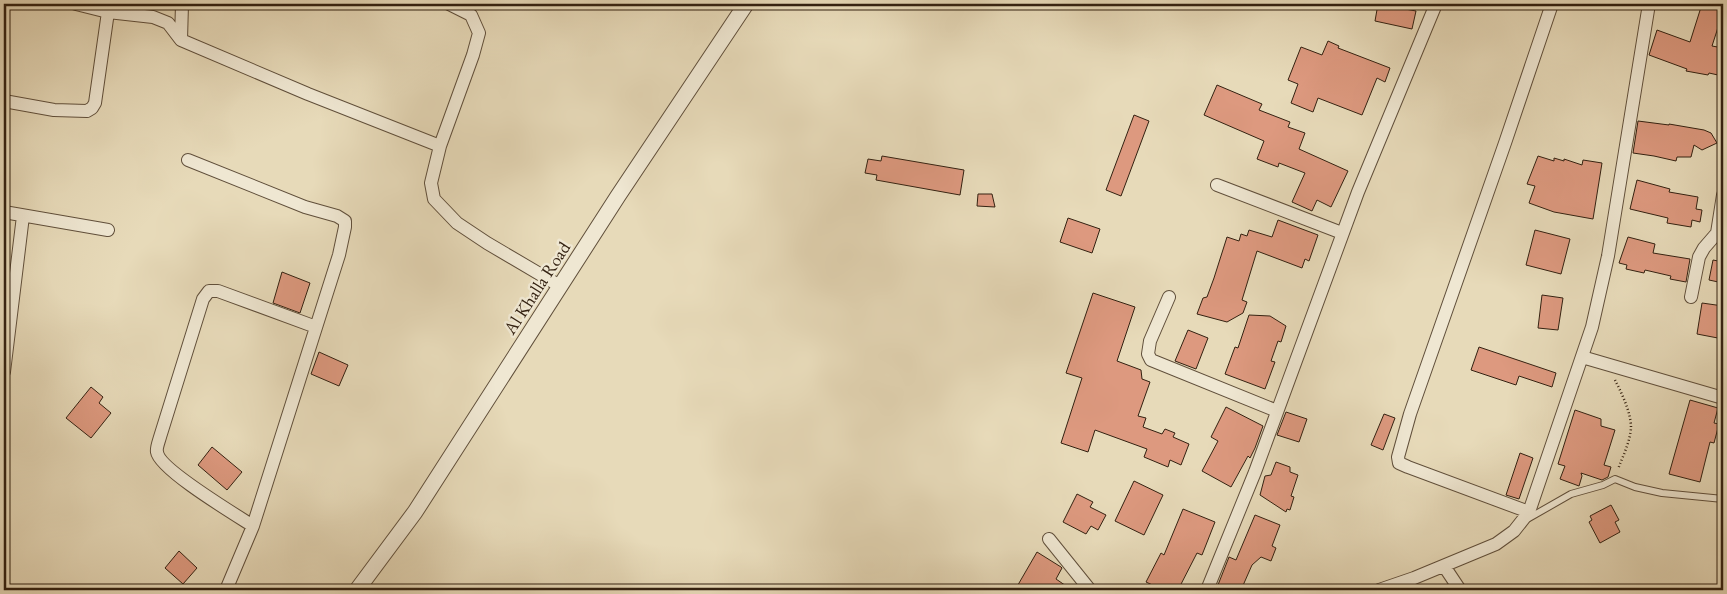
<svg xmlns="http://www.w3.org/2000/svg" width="1727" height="594" font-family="'EB Garamond',serif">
<rect width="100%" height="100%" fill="#e7dab9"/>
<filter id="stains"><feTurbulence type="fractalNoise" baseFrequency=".004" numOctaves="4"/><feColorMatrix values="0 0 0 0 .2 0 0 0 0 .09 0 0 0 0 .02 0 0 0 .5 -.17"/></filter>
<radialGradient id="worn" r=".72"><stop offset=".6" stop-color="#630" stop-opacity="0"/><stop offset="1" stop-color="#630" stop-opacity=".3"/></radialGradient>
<path fill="#dd997f" stroke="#332111" d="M1378 4 1416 11 1412 29 1375 21Z
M1702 4H1723V12L1712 46 1723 48 1718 75 1709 73 1708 75 1686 71 1687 69 1649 55 1657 30 1690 42Z
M1328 41 1339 46 1338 48 1390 68 1385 82 1377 78 1362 115 1318 98 1313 112 1291 103 1298 84 1288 80 1301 47 1322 55Z
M1217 85 1262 104 1259 110 1290 122 1288 127 1305 133 1299 149 1348 171 1331 207 1317 200 1312 211 1292 202 1305 173 1279 163 1278 167 1257 159 1264 141 1204 115Z
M1134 115 1149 121 1121 196 1106 190Z
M1638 121 1669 125V124L1704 130 1711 133 1717 143 1702 150 1694 145 1691 157H1677L1676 161 1654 156 1633 153Z
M882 156 964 170 960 195 876 180 877 175 865 173 868 159 881 161Z
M1538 156 1554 161V158L1564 161V159L1582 165 1583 160 1602 163 1593 219 1554 212 1529 203 1535 186 1527 184Z
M1637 180 1670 189 1669 192 1698 197 1696 209 1702 210 1700 222 1692 220 1691 227 1667 223 1668 218 1630 209Z
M978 194H992L995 207 977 206Z
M1068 218 1100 229 1092 253 1060 242Z
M1278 220 1318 235 1309 261 1305 259 1302 268 1257 251 1242 300 1247 302 1243 313 1227 322 1197 314 1203 298 1207 297 1214 278 1227 237 1239 241 1241 234 1247 236 1249 230 1272 237Z
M1535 230 1570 239 1561 274 1526 265Z
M1628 237 1655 244 1653 253 1690 259 1686 282 1670 279 1671 276 1645 270 1644 273 1626 269 1627 265 1619 263Z
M1713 260 1723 262V283L1709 280Z
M282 272 310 283 300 313 273 303Z
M1093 293 1135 307 1117 361 1141 370 1142 379 1150 382 1138 416 1146 418 1143 427 1162 434 1165 429 1175 433 1173 437 1189 444 1181 465 1170 460 1168 467 1144 457 1147 449 1095 430 1088 452 1061 443 1082 378 1066 373Z
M1542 295 1563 298 1558 330 1538 328Z
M1702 303 1723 306V339L1697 334Z
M1249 315 1270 316 1286 326 1281 342 1278 341 1271 361 1275 362 1265 389 1225 374 1235 347 1238 348Z
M1188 330 1208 338 1196 369 1175 361Z
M1479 347 1556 373 1552 387 1519 376 1516 385 1471 370Z
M319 352 348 365 339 386 311 374Z
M91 387 103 397 99 403 111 413 91 438 66 418Z
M1690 400 1718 408 1714 423 1719 424 1714 443 1710 442 1700 482 1669 474Z
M1226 407 1263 426 1255 448 1250 458 1248 456 1231 487 1202 471 1218 441 1211 437Z
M1575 410 1601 419V426L1615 430 1604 465 1611 467 1608 477 1602 480 1581 473 1582 476 1579 486 1560 479 1565 466 1558 464Z
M1286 412 1307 419 1299 442 1277 435Z
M1384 414 1395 418 1383 450 1371 445Z
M212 447 242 472 227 490 198 465Z
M1520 453 1533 458 1519 499 1506 495Z
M1276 462 1290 467V472L1298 475 1291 496 1294 497 1290 510 1287 509 1286 512 1260 495 1265 476 1271 475Z
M1134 481 1163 495 1144 535 1115 521Z
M1077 494 1093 502 1090 507 1106 515 1098 530 1091 526 1086 534 1063 522Z
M1611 505 1619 520 1615 522 1620 532 1600 543 1589 522 1592 520 1590 516Z
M1183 509 1215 522 1202 555 1197 553 1178 590H1163L1146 582 1161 553 1164 555Z
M1255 515 1280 525 1272 546 1276 548 1271 561 1261 557 1252 565 1241 590H1216L1229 557 1236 560Z
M179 551 197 568 183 584 165 568Z
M1037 552 1061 567 1062 568 1056 579 1072 590H1015Z"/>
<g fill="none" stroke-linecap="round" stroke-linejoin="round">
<g stroke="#604f3b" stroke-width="8">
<path id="service" d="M1529 518 1571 494 1603 485 1615 479 1635 487 1662 493 1723 499"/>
</g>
<g stroke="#604f3b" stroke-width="14">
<path id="minor" d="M76 4 108 12 153 17 168 23 181 40 308 94 440 146
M449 4 471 15 479 33 473 55 440 146 431 183 434 199 457 223 487 243 560 286
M181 40 182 4
M4 101 54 110 87 111 92 108 95 103 108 12
M188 160 305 207 337 216 345 221V227L339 255 253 526 226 590
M1217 185 1342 233
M4 212 108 230
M1169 297 1150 341 1148 354 1151 360 1277 411
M1691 297 1699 257 1704 248 1717 233 1723 195
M1582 357 1723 398
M4 372 23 216
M1529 512 1408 467 1399 463 1398 457 1410 414 1505 143 1552 4
M253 526C236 515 159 469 157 452 156 448 159 441 160 437L203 299 209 291H218L316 327
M1049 539 1090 590
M1444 566 1460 590
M1207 590 1255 472 1358 192 1436 4
M1379 590 1414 578 1496 544 1514 531 1529 512 1592 327 1608 256 1649 4"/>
</g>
<g stroke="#604f3b" stroke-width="17">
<path id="tertiary" d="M357 590 415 512 618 196 746 4"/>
</g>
<path stroke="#332111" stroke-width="2.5" stroke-dasharray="1 2.5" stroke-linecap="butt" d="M1615 380C1622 394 1631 412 1631 428 1630 442 1623 456 1618 469"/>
<use href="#service" stroke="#efe7d2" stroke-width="6"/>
<use href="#minor" stroke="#efe7d2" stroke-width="12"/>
<use href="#tertiary" stroke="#efe7d2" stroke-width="15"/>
</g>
<g text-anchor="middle" stroke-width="5" stroke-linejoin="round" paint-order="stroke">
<g font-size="18" fill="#332111" stroke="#efe7d2">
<text transform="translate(537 288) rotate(-57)" y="6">Al Khalla Road</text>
</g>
</g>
<rect width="1727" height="594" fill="none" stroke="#e7dab9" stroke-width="20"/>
<rect x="5" y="5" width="1717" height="584" fill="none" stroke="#332111" stroke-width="2.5"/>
<rect x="10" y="10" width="1707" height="574" fill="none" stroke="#332111"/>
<rect width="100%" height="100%" filter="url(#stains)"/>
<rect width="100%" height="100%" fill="url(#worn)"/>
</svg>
